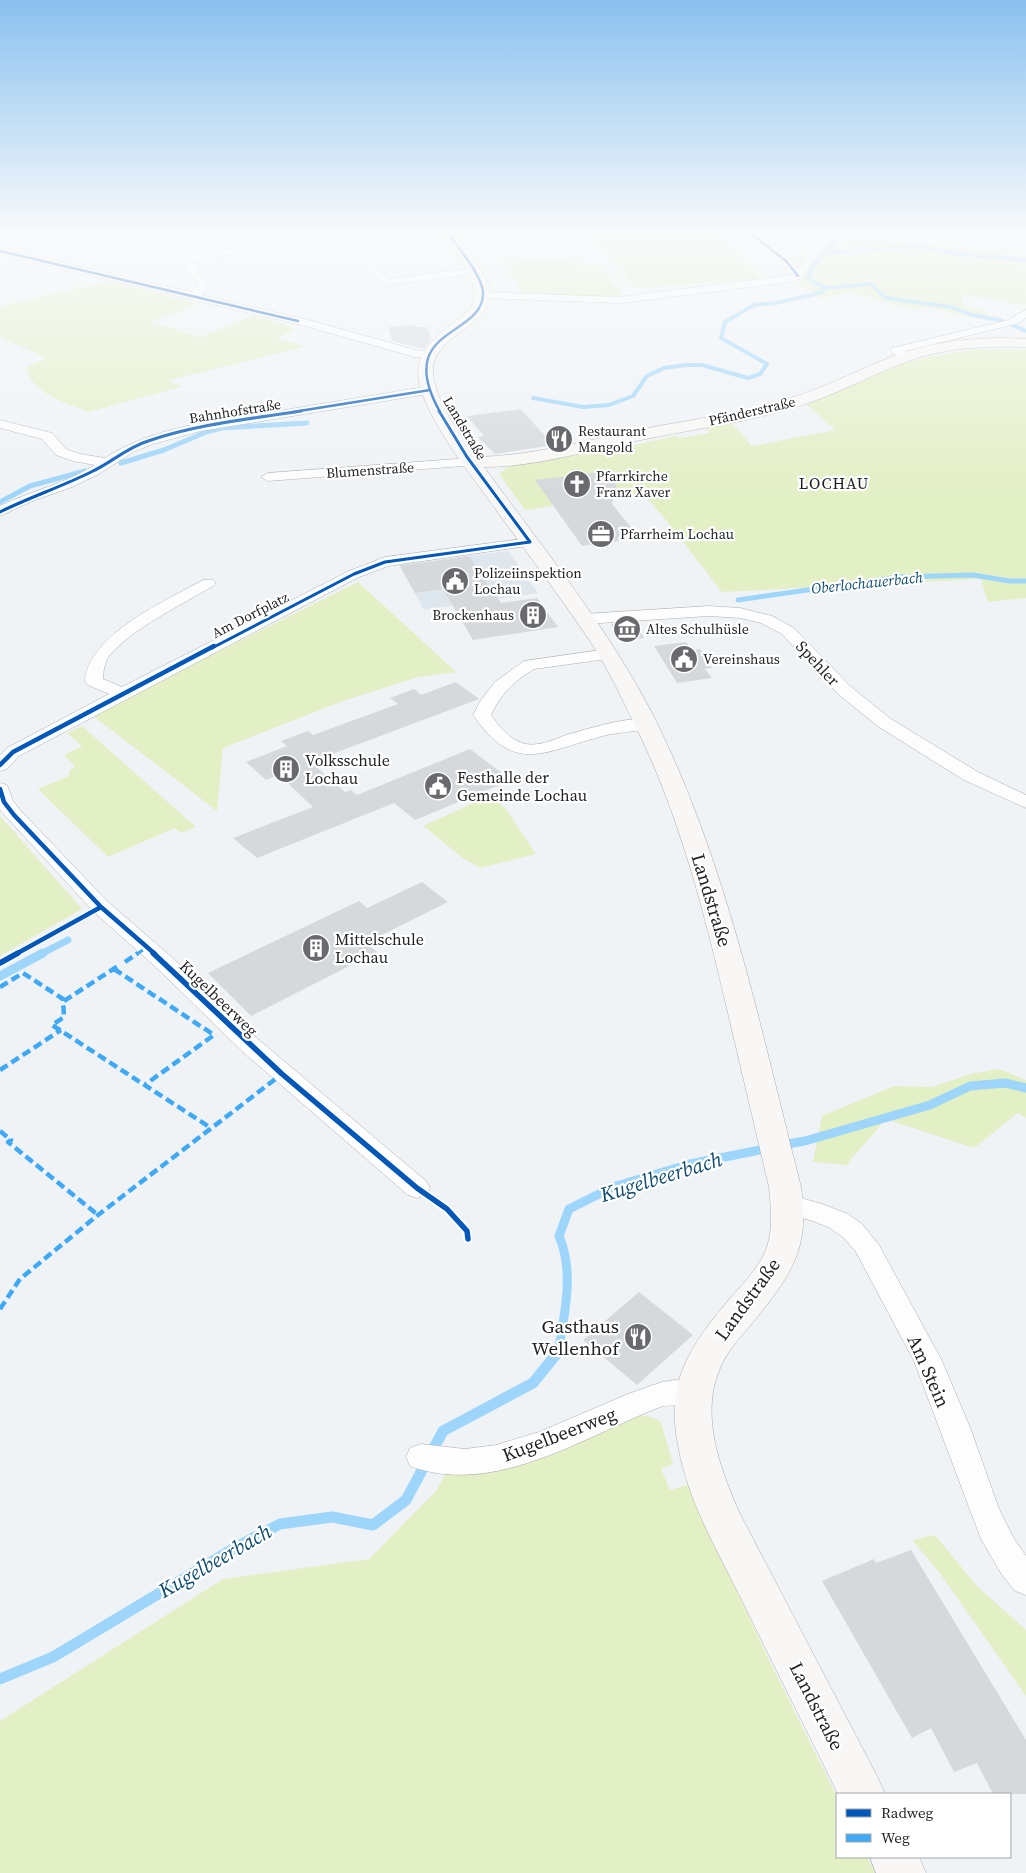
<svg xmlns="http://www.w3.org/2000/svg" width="1026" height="1873" font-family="'Source Serif 4',serif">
<rect width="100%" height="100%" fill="#f0f3f6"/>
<path fill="#dee6ee" d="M508 551 538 593 424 610 399 565Z"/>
<path fill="#e3efc5" d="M588 230H709L762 279 637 288Z
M858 242C915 242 970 248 1026 256V305L961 295 964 305 987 313 978 319 928 307 914 310 849 292 821 299 800 283 798 257 821 249Z
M576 258 581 265 596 264 623 295 595 298 523 293 503 263Z
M109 281 199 304 150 322 201 337 253 316 291 326 289 327 296 329 276 338 306 346 169 380 181 387 88 412C66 403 31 393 26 367L47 358 0 337V306Z
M976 349 1026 350V598L988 602 981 579 722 592 662 515 642 493 525 510 499 474 512 464 611 450 675 436 679 438 710 433 704 426 730 421 752 446 835 430 806 404 905 363 929 357Z
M358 582 456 672 418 677 343 701 223 748 217 811 92 715Z
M82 726 196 827 181 833 175 828 108 857 38 789 69 776V771L75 766 64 755 82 746 67 733Z
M489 796 505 808 536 854 480 868 463 858 423 826Z
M0 816 82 909 0 956Z
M999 1069 1026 1080V1118L1018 1113 974 1148 886 1119 846 1165 813 1162 822 1116 894 1086 932 1087 971 1074Z
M634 1414 654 1418 661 1422 673 1464 661 1469 670 1490 688 1485 768 1658 837 1797V1857H867L875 1873H0V1721L223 1579 369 1559 436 1491 445 1475 453 1468Z
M935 1535 977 1586 1026 1630V1696L939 1572 912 1540Z"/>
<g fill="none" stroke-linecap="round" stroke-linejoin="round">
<path stroke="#9ed5fa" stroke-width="4" d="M822 253 918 247 959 254 1026 260
M824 288 871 284 886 298 951 307 972 315 1000 320 1026 331
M533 398 583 407 609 405 633 396 647 376 664 368 686 365H702L748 378 760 374 767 364 721 338 725 322 754 305 776 303 823 292 824 288 808 278C814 258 833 249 841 230"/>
<path stroke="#9ed5fa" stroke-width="5" d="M121 463 164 450 206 432 222 428 307 423
M0 502 30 486 85 471
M738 600 899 577 973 575 1009 581H1026"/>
<path stroke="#9ed5fa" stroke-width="7" d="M41 954 68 940"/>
<path stroke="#9ed5fa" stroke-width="9" d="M0 976 43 953
M781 1145 805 1141 930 1105 970 1086 1005 1083 1026 1088
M558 1354C564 1315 575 1273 559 1236L569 1209 613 1187 690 1164 770 1148"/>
<path stroke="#9ed5fa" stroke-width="11" d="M0 1679 53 1657 238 1546 280 1524 332 1517 373 1525 406 1500 443 1431 533 1383 558 1352"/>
</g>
<path fill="#d6d9dc" d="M414 325 415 327H427L431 339 424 349 392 341 388 327Z
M521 409 553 445 495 454 478 437 484 436 467 416Z
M600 472 603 475 618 477 612 504 640 538 582 546 535 480Z
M469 556 501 603 537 598 558 627 473 640 443 589 415 593 400 566Z
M636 623 644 638 620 641 611 624Z
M686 642 691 650 700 649 712 668 705 669 712 678 677 683 654 646Z
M456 682 479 699 311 762 345 792 351 790 357 795 470 749 511 780 415 820 394 803 257 858 233 838 313 807 279 775 266 780 246 762 287 746 281 741 308 731 313 735 398 704 390 698 414 689 421 695Z
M422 882 448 902 366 943 377 952 251 1016 208 973 359 901 367 908Z
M639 1292 693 1335 637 1385 583 1340Z
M911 1550 1026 1740V1794H993L977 1763 954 1772 931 1728 912 1738 822 1581 874 1559 876 1563Z"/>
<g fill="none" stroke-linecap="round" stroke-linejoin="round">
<g stroke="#abaeb0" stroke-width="1">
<path id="street" d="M138 230H150L188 257 242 246 348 236 375 235 455 241 460 244 459 246 375 241 356 242 381 271 391 279 473 268 478 271 473 274 389 285 373 275 346 243 242 252 192 262 209 286 202 295 312 321 416 350 433 352 435 354 429 358 415 357 305 326 0 254V248L191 292 199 286 182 262Z
M741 230H753L790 259 798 269 810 250 824 238 818 230H828L834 238 818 254 802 278 790 282 620 303 483 298 478 295 483 292 620 297 792 275 782 263Z
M1026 310V318L1016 324 905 351 911 357 909 360H901L890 350 892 348 1008 320Z
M430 386 436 390 434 393 201 431 153 444 133 452 99 474 72 487 35 500 0 516V506C31 491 66 483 95 465L73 461 56 455 42 439 0 428V420L52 433 66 449 80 454 105 458C154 426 215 421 272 412 325 403 377 395 430 386Z
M471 458 476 459 478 462 476 465 268 481 261 477 268 473Z
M530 538 535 539 537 542 535 545 388 566 359 577 19 756 7 769 0 771V755L7 748 109 694 88 685 85 681C88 635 167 600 203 580H213L216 583 213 586C183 604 131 629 109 656 105 662 103 671 103 679L122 687 349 571 385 557Z
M709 606 740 608 772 616 794 628 850 686 891 719 978 772 1026 795V808L964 780 879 727 838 694 782 634 761 623 740 618 709 616 585 624 579 622 577 619 579 616 585 614Z
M608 649 614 650 616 654 614 658 534 669C515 680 500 695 491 715 499 726 508 738 522 743 536 748 553 740 566 735 587 729 631 715 652 720L655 724 652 728C635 732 616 732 599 737 541 753 514 774 473 715L481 700 495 682 524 661Z
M0 783 7 785 13 801 21 811 108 902 176 961 259 1040 426 1181 430 1188 426 1195 417 1198 408 1195 243 1052 160 971 94 912 0 810Z
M787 1194 822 1204 848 1214 862 1224 879 1245 942 1361 971 1430 999 1509 1013 1537 1026 1556V1595L1015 1591 1002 1575 981 1539 914 1361 856 1252 844 1238 830 1228 813 1221 778 1211 774 1204 778 1197Z
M675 1380 695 1382 705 1385 709 1394 705 1403C691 1408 678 1404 663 1406 586 1435 495 1498 410 1466L406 1457 410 1448 421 1444 465 1449 496 1445 539 1432 628 1394 662 1382Z"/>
</g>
<g stroke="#abaeb0" stroke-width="1">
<path id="secondary" d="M440 230H453C463 245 488 274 490 292 493 327 430 335 433 373 436 404 459 432 476 457 531 456 584 441 637 430 689 420 742 413 793 397 830 386 863 367 899 354 940 340 983 336 1026 339V347C991 346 955 347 921 357 881 369 845 391 806 404 751 422 693 429 636 441 586 451 535 467 484 467 545 551 612 632 658 725 729 871 761 1031 801 1187 811 1252 788 1279 749 1327 738 1340 725 1354 719 1371 700 1417 721 1471 740 1514L878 1778 885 1794H838C806 1729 773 1664 741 1598 717 1550 687 1499 678 1445 673 1420 673 1395 682 1371 693 1342 713 1319 732 1296 744 1283 756 1270 764 1254 774 1233 771 1209 769 1187 755 1128 741 1068 727 1009 704 911 679 813 634 723 621 697 608 668 592 644 562 599 529 556 497 511 473 477 427 422 419 381 412 346 448 329 470 309 486 286 453 250 440 230Z
M870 1857H919L926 1873H876Z"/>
</g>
<use href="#street" fill="#fdfdfe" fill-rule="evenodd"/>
<use href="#secondary" fill="#f8f7f5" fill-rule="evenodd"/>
<path stroke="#3fa9f5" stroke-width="3" stroke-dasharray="7 3" stroke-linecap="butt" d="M137 954 146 948"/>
<path stroke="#3fa9f5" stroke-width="4.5" stroke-dasharray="9 4.5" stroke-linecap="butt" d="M125 962 138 953
M114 969 214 1035 146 1084
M0 987 23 973 63 999 64 1017 52 1025 211 1128
M64 1001 118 966
M0 1070 61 1030
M0 1131 11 1140 8 1142 98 1215
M0 1309 20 1279 98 1215 282 1074"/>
<g stroke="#fff" stroke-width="4.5">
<path id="cycleway-far3" d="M746 230 786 261 798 276
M0 251 298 321
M293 412 430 390
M440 412C392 326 485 338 483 292 482 275 456 245 446 230"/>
</g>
<g stroke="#fff" stroke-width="5">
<path id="cycleway-far2" d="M0 512C30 497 61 487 91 472 111 463 126 448 148 441 197 424 250 419 301 411
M212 648 354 574 385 562 530 542 467 457 439 411"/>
</g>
<g stroke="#fff" stroke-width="7">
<path id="cycleway-far1" d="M0 765 13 752 214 646
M0 789 4 802 14 815 101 907 155 954
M16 954 101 907"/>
</g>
<g stroke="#fff" stroke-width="9">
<path id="cycleway" d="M153 953 282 1074 417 1188 447 1209 467 1231 468 1239
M0 963 18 953"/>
</g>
<use href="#cycleway-far3" stroke="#0057b8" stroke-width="2.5"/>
<use href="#cycleway-far2" stroke="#0057b8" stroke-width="3"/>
<use href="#cycleway-far1" stroke="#0057b8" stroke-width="4.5"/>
<use href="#cycleway" stroke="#0057b8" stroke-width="5.5"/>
</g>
<linearGradient id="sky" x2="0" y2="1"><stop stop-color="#8ac1ef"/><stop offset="0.47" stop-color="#f8fafb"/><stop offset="1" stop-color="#f8fafb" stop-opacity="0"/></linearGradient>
<rect width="1026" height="493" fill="url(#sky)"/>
<defs>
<g id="restaurant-disc" transform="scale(1.4375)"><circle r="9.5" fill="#686a6d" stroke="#fff"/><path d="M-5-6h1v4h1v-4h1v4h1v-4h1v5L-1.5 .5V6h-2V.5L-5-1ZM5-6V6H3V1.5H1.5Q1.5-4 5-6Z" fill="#fff"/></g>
<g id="church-disc" transform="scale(1.4375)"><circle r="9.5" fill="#686a6d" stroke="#fff"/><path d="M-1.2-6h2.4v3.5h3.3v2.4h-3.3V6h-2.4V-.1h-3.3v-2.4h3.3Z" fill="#fff"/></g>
<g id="office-disc" transform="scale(1.4375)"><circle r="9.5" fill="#686a6d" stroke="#fff"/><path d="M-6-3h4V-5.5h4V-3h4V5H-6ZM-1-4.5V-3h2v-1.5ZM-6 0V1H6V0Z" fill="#fff"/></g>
<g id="civic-disc" transform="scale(1.4375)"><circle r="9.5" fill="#686a6d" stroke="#fff"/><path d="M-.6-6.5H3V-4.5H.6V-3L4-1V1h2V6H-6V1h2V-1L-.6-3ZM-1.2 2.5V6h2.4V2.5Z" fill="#fff"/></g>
<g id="building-disc" transform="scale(1.4375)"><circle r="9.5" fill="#686a6d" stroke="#fff"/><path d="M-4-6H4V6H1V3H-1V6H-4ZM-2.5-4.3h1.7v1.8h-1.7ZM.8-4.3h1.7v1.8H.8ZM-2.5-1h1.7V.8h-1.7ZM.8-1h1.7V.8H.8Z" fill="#fff"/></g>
<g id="museum-disc" transform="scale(1.4375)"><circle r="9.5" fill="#686a6d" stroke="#fff"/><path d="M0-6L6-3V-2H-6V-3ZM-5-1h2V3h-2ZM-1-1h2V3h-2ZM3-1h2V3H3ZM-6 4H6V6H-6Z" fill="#fff"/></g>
</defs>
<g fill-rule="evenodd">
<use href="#restaurant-disc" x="559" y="439"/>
<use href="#church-disc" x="577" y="484"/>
<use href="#office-disc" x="601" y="534"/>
<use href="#civic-disc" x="455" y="581"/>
<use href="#building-disc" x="533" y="615"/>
<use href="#museum-disc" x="627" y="629"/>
<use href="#civic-disc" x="684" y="659"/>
<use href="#building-disc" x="286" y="769"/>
<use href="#civic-disc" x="438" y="786"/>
<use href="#building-disc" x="316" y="948"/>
<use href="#restaurant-disc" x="638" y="1337"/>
</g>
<g text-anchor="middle" stroke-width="4.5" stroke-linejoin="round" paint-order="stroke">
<g font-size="14" fill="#1e2123" stroke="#fff">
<text transform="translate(235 411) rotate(-9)" y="5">Bahnhofstraße</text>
<text transform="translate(752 411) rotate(-13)" y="5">Pfänderstraße</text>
<text transform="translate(465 428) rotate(59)" y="5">Landstraße</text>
<text transform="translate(370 470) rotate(-4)" y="5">Blumenstraße</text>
<text transform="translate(250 615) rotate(-27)" y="5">Am Dorfplatz</text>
</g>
<g font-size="14" fill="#1e2123" stroke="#fff" text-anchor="start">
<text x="578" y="436">Restaurant<tspan x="578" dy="16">Mangold</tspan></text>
<text x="596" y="481">Pfarrkirche<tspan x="596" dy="16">Franz Xaver</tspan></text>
<text x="620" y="539">Pfarrheim Lochau</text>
<text x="474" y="578">Polizeiinspektion<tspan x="474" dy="16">Lochau</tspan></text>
<text x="514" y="620" text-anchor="end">Brockenhaus</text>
<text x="646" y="634">Altes Schulhüsle</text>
<text x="703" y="664">Vereinshaus</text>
</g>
<g font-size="15" font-style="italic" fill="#0f4c6d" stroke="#fff">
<text transform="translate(867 583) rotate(-6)" y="5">Oberlochauerbach</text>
</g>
<g font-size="16" letter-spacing="1" fill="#1e2123" stroke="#fff">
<text x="834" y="489">LOCHAU</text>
</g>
<g font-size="16" fill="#1e2123" stroke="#fff">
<text transform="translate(818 663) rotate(47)" y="6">Spehler</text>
<text transform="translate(219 998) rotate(44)" y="6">Kugelbeerweg</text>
</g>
<g font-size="16" fill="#1e2123" stroke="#fff" text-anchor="start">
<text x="305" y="766">Volksschule<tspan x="305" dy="18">Lochau</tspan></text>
<text x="457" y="783">Festhalle der<tspan x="457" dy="18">Gemeinde Lochau</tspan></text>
<text x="335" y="945">Mittelschule<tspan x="335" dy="18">Lochau</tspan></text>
</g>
<g font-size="19" fill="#1e2123" stroke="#fff">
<text transform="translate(712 900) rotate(73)" y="7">Landstraße</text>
<text transform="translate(747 1299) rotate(-54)" y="7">Landstraße</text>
<text transform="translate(929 1371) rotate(66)" y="7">Am Stein</text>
<text transform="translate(559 1434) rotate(-21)" y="7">Kugelbeerweg</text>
<text transform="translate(817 1706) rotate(63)" y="7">Landstraße</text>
</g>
<g font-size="19" fill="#1e2123" stroke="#fff" text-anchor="end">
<text x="619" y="1333">Gasthaus<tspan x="619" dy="22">Wellenhof</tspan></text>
</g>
<g font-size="21" font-style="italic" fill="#0f4c6d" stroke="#fff">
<text transform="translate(661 1177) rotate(-17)" y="7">Kugelbeerbach</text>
<text transform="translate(215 1561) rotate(-30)" y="7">Kugelbeerbach</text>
</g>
</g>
<rect x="836" y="1793" width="175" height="65" fill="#ffffff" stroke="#a5a6a7"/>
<rect x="846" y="1809" width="25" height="8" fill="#0057b8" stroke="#a5a6a7"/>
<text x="881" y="1818" font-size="15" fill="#1e2123">Radweg</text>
<rect x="846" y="1834" width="25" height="8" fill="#3fa9f5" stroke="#a5a6a7"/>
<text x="881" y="1843" font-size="15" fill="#1e2123">Weg</text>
</svg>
